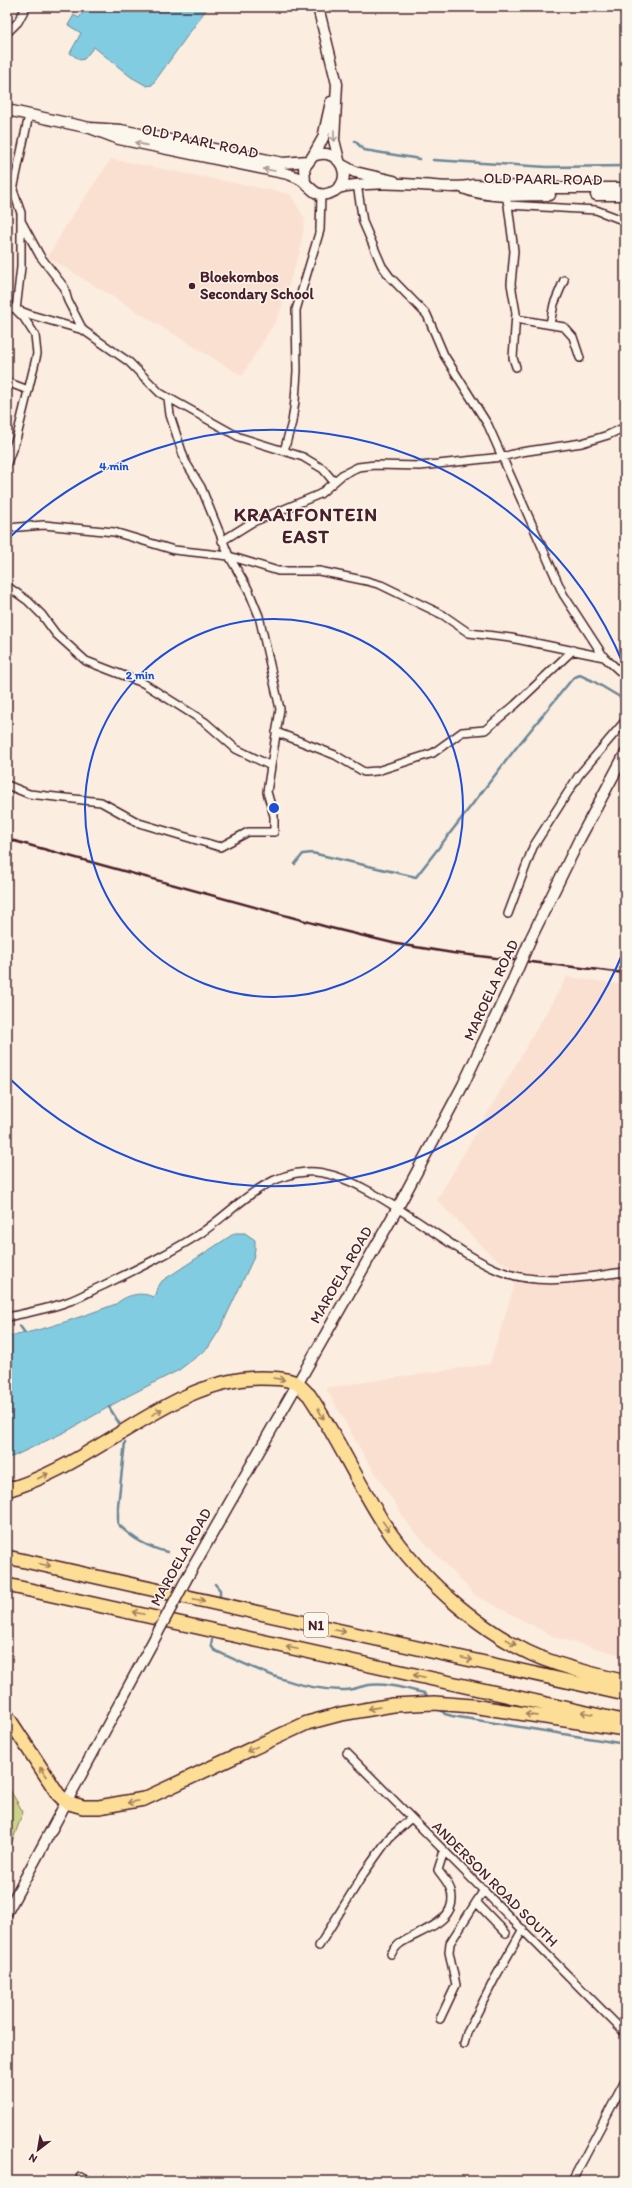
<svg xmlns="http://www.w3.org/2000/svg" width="632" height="2188" font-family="Itim,sans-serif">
<rect width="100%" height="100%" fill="#fbeddf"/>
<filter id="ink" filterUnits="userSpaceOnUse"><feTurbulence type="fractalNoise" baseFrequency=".025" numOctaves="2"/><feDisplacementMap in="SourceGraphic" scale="8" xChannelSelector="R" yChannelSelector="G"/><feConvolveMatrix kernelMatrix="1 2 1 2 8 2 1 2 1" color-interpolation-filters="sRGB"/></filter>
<g filter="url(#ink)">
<path fill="#fae0d0" d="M111 159 290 194 305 219 300 251 279 315 242 376 48 257 67 224Z
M567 977 625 985V1656L555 1637 475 1595 411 1528 365 1457 326 1388 490 1364 514 1287 515 1270 492 1256 437 1200Z"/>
<path fill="#c9d588" stroke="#8a7a5a" d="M7 1785 23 1812 7 1856Z"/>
<path fill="#81cce0" stroke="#6b8798" d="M90 7H208L152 85 147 86 131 77 94 47 84 59 80 60 70 53 81 33 68 25 74 15 79 18 85 9Z
M235 1233H245L255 1240V1249L253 1259 220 1329 208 1348 179 1370 126 1397 69 1430 12 1457H7V1337C45 1330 80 1317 116 1304 126 1295 141 1291 153 1297L156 1295 158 1287 162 1281Z"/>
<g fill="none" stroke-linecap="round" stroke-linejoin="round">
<path stroke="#6b8798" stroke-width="2.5" d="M355 141 364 150 420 159
M433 160 547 167 625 166
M295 864 303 854 312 853 416 877 516 748 573 678 580 675 593 681 625 700
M20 1326 25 1333
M109 1407 119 1423
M125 1442 118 1506V1524C133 1539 147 1547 167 1552
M215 1584 220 1590V1597
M212 1640 211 1645 214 1650C255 1669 299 1691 345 1690 354 1690 361 1686 369 1685 387 1683 407 1689 424 1693L429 1698
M440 1709 445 1714 452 1716 625 1744"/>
<g stroke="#4a1f2b" stroke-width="10">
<path id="street" d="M7 33 18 22 26 7
M357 184 363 222 382 266 390 277 427 315 444 355 488 425 563 594 604 657 625 676
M507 201 508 205 596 210 625 221
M508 205 514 251 511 284 516 313 513 358 516 367
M21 221 40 256 64 287 68 301 83 330
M7 306 31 315 83 330 129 362 160 393 239 437 303 457 323 469 334 482
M516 319 564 327 573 337 580 358
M550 324 554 304 564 280
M7 382 28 390
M284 451 292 422 295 401 297 371 296 310 320 230 321 194
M7 463 17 436 37 354 35 335 24 318 16 310 21 267V213L13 190 29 115
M7 528 44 525 114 532 174 550 229 556 278 571H319L367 581 381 585 443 615 469 633 511 638 604 657
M222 541 251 523 320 494 342 475 358 467 375 465 420 466 502 457 521 452 582 443 608 435 625 427
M7 586 28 601 42 615 56 634 86 661 143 683 205 722 236 749 269 765
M276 732 335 755 364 772 377 771 433 753 462 732 485 730 515 705 573 650
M7 785 29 794 101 802 139 823 220 847 248 832H274V816L267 792 280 709 259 616 248 589 229 556 201 487 185 461 170 415 168 398
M508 914 533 847 579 775 625 721
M7 1317C27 1313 48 1309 67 1302 80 1298 92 1290 104 1285 137 1269 170 1253 201 1233 235 1210 262 1175 306 1172 363 1168 445 1250 500 1271 540 1287 583 1277 625 1272
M347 1753 625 2033
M476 1902 506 1933
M319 1946 364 1873 389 1838 411 1818
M391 1954C394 1950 397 1945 401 1943 418 1931 459 1923 451 1891 449 1883 442 1876 438 1870L444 1851
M440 2019 456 1985 449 1952 450 1943 484 1890
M464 2044 467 2033 495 1978 523 1929
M79 2181 81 2177 90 2181
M572 2181 625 2081"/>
</g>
<g stroke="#4a1f2b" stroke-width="13">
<path id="secondary" d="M318 7 337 84 334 140 339 160
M7 110 90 128 121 130 283 163 308 161
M90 128 119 139 288 174C293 176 300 178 304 182 312 189 317 198 330 193 357 184 341 144 313 156L304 168 305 182
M313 156 323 138 331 102
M342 165 355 172 394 181
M338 188C360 182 398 183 421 185 439 186 456 189 473 185L555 188H625
M463 188C489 199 522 195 550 195
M596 195H625
M531 938 579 840 625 754
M188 1576 397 1209 463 1085 512 982
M7 1912 157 1634"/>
</g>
<g stroke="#4a1f2b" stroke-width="16">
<path id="highway" d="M7 1490C37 1481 66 1466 92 1450 145 1420 196 1379 260 1378 272 1378 285 1378 296 1383 301 1386 305 1392 309 1395 337 1436 357 1482 384 1524 421 1580 490 1642 555 1663 578 1671 602 1676 625 1682
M7 1557 625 1694
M7 1585 623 1721
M7 1716 58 1794 66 1802 83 1807H99L144 1799 307 1723 341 1714 393 1705 434 1703 472 1706 625 1729"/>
</g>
<use href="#street" stroke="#fbf7ec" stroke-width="7"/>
<use href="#secondary" stroke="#fbf7ec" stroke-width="10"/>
<use href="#highway" stroke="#fdde96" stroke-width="13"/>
<path stroke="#4a1f2b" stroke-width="2.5" d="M7 839 331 928 397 944 453 953 625 973"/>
<g stroke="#4a1f2b" stroke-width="13" stroke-linecap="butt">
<path id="secondary-bridge" d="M512 982 531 938
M157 1634 188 1576"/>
</g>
<use href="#secondary-bridge" stroke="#fbf7ec" stroke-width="10"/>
</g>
<defs><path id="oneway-shaft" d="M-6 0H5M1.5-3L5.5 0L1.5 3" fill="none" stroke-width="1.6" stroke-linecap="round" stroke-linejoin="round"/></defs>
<g stroke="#ab9695">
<use href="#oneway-shaft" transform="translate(334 136) rotate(89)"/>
<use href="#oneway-shaft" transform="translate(141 144) rotate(-167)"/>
<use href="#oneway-shaft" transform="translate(269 170) rotate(-170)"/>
</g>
<g stroke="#a47e60">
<use href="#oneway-shaft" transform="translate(279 1379) rotate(10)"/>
<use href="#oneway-shaft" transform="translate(157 1412) rotate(-31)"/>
<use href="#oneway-shaft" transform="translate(321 1414) rotate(61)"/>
<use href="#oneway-shaft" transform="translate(43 1476) rotate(-27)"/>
<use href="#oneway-shaft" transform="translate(386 1526) rotate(55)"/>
<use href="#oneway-shaft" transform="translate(45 1565) rotate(12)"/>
<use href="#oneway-shaft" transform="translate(199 1600) rotate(12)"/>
<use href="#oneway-shaft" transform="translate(138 1613) rotate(-168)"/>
<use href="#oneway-shaft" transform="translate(340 1631) rotate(12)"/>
<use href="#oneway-shaft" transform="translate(511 1642) rotate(31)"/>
<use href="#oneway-shaft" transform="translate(292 1648) rotate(-168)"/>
<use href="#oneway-shaft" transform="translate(467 1659) rotate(12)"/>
<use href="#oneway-shaft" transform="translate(419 1676) rotate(-168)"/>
<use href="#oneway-shaft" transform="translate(374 1708) rotate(170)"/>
<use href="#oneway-shaft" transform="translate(587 1713) rotate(-168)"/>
<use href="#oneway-shaft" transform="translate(531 1715) rotate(-172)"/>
<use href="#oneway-shaft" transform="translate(252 1749) rotate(154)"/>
<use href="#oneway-shaft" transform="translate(43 1772) rotate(-123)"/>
<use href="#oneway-shaft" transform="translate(133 1802) rotate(168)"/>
</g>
</g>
<g fill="none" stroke="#1d4ed8" stroke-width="2">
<circle cx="274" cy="808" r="189"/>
<path d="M624 950A378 378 0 0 1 9 1078M9 538A378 378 0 0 1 624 666"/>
</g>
<circle fill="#4a1f2b" stroke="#fbf7ec" stroke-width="1.5" cx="192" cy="286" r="4"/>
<g text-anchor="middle" stroke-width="3" stroke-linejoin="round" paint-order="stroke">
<rect fill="#fbf7ec" stroke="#7f6065" stroke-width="1" x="304" y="1613" width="24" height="24" rx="3"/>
<g font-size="14" font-weight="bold" fill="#4a1f2b">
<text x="316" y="1630">N1</text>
</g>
<g font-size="15" fill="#4a1f2b" stroke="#fbf7ec">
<text transform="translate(200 141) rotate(12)" y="5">OLD PAARL ROAD</text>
<text transform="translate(543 179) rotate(1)" y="5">OLD PAARL ROAD</text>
<text transform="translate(491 990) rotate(-65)" y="5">MAROELA ROAD</text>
<text transform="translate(341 1275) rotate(-60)" y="5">MAROELA ROAD</text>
<text transform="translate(181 1557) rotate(-61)" y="5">MAROELA ROAD</text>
<text transform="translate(495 1884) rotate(45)" y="5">ANDERSON ROAD SOUTH</text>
</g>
<g font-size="15" font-weight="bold" fill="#4a1f2b" stroke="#fbf7ec" text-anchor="start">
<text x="200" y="282">Bloekombos<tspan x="200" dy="17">Secondary School</tspan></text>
</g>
<g font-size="19" font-weight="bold" letter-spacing="1" fill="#4a1f2b" stroke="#fbf7ec">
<text x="306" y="521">KRAAIFONTEIN<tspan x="306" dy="22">EAST</tspan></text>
</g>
</g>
<circle cx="274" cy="808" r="6" fill="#1d4ed8" stroke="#fbf7ec" stroke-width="2"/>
<g font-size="12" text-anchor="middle" font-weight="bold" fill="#1d4ed8" stroke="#fbf7ec" stroke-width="3" stroke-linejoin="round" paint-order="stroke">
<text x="114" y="470">4 min</text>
<text x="140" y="679">2 min</text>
</g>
<rect width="632" height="2188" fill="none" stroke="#fbf7ec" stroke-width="24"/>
<rect x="12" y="12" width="608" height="2164" fill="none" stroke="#4a1f2b" stroke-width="1.5" filter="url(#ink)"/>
<g transform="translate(38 2150) rotate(211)" stroke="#fbf7ec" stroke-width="3" paint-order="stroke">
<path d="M0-3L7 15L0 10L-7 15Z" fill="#4a1f2b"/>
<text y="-6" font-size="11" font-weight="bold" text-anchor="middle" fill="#4a1f2b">N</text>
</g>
</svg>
